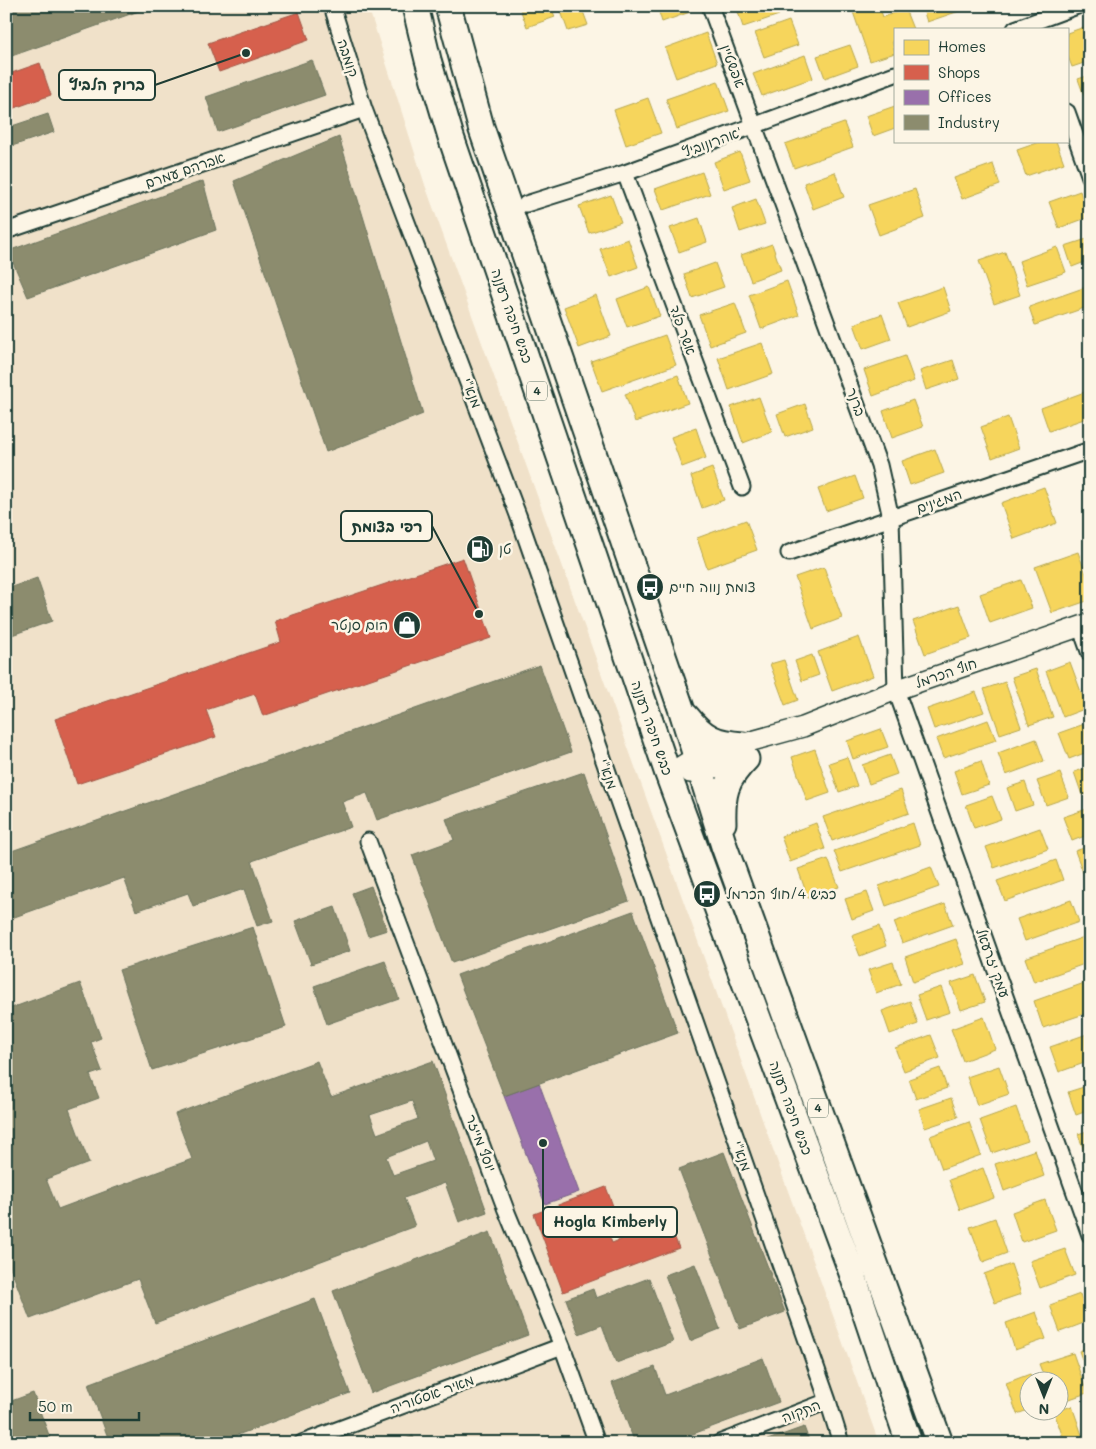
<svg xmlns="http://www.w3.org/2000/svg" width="1096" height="1449" font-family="Mali,'Playpen Sans Hebrew',sans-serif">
<rect width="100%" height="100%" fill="#fcf5e5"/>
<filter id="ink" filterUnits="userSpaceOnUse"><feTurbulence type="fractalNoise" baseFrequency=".02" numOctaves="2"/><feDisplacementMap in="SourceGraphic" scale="10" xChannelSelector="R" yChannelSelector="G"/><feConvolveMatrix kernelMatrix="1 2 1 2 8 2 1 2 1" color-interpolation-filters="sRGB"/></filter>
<g filter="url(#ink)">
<path fill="#f0e1c9" d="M6 6H368L425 185 879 1443H6Z"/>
<path fill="#f6d55c" stroke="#b6a750" d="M519 6H551L555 17 527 27Z
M559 6H581L588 25 568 31Z
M657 6H689L690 12 662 22Z
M736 6H776L779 15 743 27Z
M787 6H809L790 13Z
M860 6H879L883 17 905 9 913 29H895V40L892 41 895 53 870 61 852 9Z
M922 6H971V7L927 22Z
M789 21 798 45 764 57 755 33Z
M1090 25V61L1072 67 1067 54V33Z
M706 33 717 63 676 78 665 48Z
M850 45 858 66 825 78 817 56Z
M805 55 813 78 762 96 753 74Z
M1090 75V99L1086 101 1078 79Z
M718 81 729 111 677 129 666 99Z
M648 98 661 133 626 145 614 110Z
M895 106V128L873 136 866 116Z
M844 123 853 147 794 168 785 144Z
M1043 141H1056L1064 163 1026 176 1017 150Z
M740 152 750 180 724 189 714 162Z
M993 164 1000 185 962 199 954 178Z
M702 172 710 194 663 210 655 189Z
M835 172 844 197 813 209 804 183Z
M915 189 925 218 879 235 868 205Z
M1080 191 1089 217 1059 228 1049 202Z
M611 195 621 222 589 233 579 206Z
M756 199 765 224 740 232 732 208Z
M699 218 707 242 679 252 670 228Z
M1090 238V260L1072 267 1065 246Z
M628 239 638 267 611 277 600 249Z
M772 244 781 270 751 281 741 255Z
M1057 247 1066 272 1027 285 1019 261Z
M1005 252 1020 295 994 304 979 261Z
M715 263 724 287 692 298 684 274Z
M787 281 799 315 761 329 749 295Z
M1089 286 1090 306 1035 325 1029 307Z
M649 287 660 316 627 327 617 299Z
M943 287 951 311 907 327 898 303Z
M596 295 611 336 579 348 564 307Z
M735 303 746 333 710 346 699 315Z
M882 314 891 339 863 349 854 324Z
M665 335 676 365 602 391 591 361Z
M762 343 773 374 729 390 718 358Z
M905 356 914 381 873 396 864 370Z
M953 360 959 379 926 390 920 371Z
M678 375 688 403 635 422 625 394Z
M1090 390V417L1049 431 1041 408Z
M759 397 772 432 743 443 731 407Z
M913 400 923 427 892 438 883 411Z
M805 404 813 427 785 437 777 414Z
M1008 417 1019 448 992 458 981 427Z
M696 428 706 458 682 467 671 437Z
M935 449 944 473 910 485 902 461Z
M712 468 724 500 702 508 691 476Z
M855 476 863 498 826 511 818 489Z
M1044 487 1057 523 1014 539 1001 503Z
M746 520 757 550 707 568 697 538Z
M1078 552 1090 585V600L1052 613 1035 567Z
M824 567 842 618 813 629 795 577Z
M1021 580 1032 608 990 623 980 594Z
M959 605 971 638 925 654 913 621Z
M859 637 873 676 832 691 818 652Z
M812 655 819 675 802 681 795 661Z
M784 660 798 700 785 705 770 664Z
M1070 662 1087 708 1063 717 1046 671Z
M1036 669 1053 717 1029 725 1012 677Z
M1005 682 1021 727 1000 734 984 689Z
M976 692 984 712 934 729 927 709Z
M988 720 996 740 943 758 936 739Z
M1090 722V751L1069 759 1059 733Z
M881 729 888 747 853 759 847 741Z
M1036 739 1044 761 1006 775 998 753Z
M815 749 830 793 807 801 792 757Z
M890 755 897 774 869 784 862 765Z
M847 757 857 786 839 792 829 763Z
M981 761 989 785 962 794 954 771Z
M1090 767V793L1082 795 1074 772Z
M1060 773 1069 797 1046 805 1037 781Z
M1025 782 1033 805 1015 811 1007 788Z
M901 790 909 813 832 841 823 817Z
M992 796 1001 819 974 828 966 805Z
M1090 808V834L1072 841 1063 817Z
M816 823 825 849 790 862 781 836Z
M913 823 920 845 842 872 834 851Z
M1040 828 1048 849 994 868 986 847Z
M1090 846V872L1084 875 1075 851Z
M828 859 839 887 808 898 798 869Z
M1056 860 1063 880 1005 901 997 881Z
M931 867 939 887 886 906 879 886Z
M867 892 874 911 852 919 845 899Z
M1071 900 1079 922 1025 941 1017 919Z
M945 904 953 925 902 943 894 922Z
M879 926 886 946 860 956 852 936Z
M1084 937 1090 955V962L1034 982 1025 958Z
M956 939 965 964 913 982 905 957Z
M893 962 901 984 876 993 868 970Z
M975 975 985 1002 961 1010 951 983Z
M1090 981V1012L1043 1028 1034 1001Z
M941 987 950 1012 926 1020 917 995Z
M910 1001 918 1024 890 1034 882 1011Z
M984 1017 995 1049 963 1061 951 1029Z
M1090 1033V1061L1059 1072 1050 1047Z
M931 1035 940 1058 904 1071 895 1048Z
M999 1066 1009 1094 977 1105 967 1077Z
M940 1068 947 1088 916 1099 909 1079Z
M1090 1085V1110L1076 1115 1068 1092Z
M951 1098 958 1117 925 1128 919 1109Z
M1016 1107 1028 1141 992 1153 980 1120Z
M969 1122 981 1155 942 1169 930 1136Z
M1090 1130V1158L1087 1159 1078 1134Z
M1035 1150 1044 1176 1004 1191 995 1164Z
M983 1168 994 1198 960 1210 949 1180Z
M1045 1200 1056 1230 1022 1242 1012 1212Z
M995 1218 1007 1253 983 1262 970 1227Z
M1065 1249 1075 1275 1040 1288 1030 1261Z
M1011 1264 1021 1294 995 1303 984 1274Z
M1080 1294 1089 1321 1060 1332 1050 1305Z
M1036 1312 1046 1339 1015 1350 1006 1323Z
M1090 1347V1381L1079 1351Z
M1073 1353 1087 1393 1058 1403V1382H1046L1039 1364Z
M1030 1374 1033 1382H1028V1410L1017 1414 1006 1383Z
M1072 1406 1083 1438 1065 1443 1054 1412Z"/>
<path fill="#d6604d" stroke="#9f5646" d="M299 12 309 40 219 72 208 43Z
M40 63 51 95 6 111V75Z
M463 558 491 638 263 716 255 694 206 710 216 737 77 784 55 719 281 642 275 621Z
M606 1187 620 1225 607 1230 612 1243 668 1221 679 1248 563 1292 534 1214Z"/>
<path fill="#9970ab" stroke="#746187" d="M539 1083 579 1192 545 1204 504 1096Z"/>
<path fill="#8c8c6e" stroke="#6b745d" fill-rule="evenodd" d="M25 6H153L6 58V13Z
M312 60 325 95 218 132 206 97Z
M48 114 54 132 6 148V128Z
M339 137 423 414 326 452 234 181Z
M203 181 216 230 28 297 8 251Z
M37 578 52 621 6 637V589Z
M540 665 571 752 377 820 367 793 342 802 351 827 252 861 273 921 257 926 244 889 193 906 188 893 136 911 124 878 6 920V853Z
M584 772 629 901 452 963 412 855 454 840 446 819Z
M371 886 387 930 368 936 352 893Z
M335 907 350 951 311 964 295 921Z
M633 911 678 1033 504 1096 457 975Z
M253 927 286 1027 152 1070 119 970Z
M385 961 399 999 327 1024 314 986Z
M80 983 101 1038 91 1042 102 1071 90 1075 99 1098 69 1109 89 1163 46 1179 58 1209 192 1159 175 1114 317 1061 331 1097 433 1061 487 1212 459 1222 445 1183 404 1198 415 1226 155 1323 138 1279 30 1319 6 1256V1010ZM412 1101 418 1119 377 1134 370 1115ZM426 1141 433 1161 393 1175 386 1157Z
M724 1152 785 1312 740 1329 679 1169Z
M490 1232 528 1335 371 1393 333 1291Z
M695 1264 720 1329 690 1341 665 1275Z
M649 1278 673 1342 616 1363 602 1325 579 1334 566 1299 593 1289 596 1298Z
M315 1299 350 1393 216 1443H110L88 1384Z
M763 1358 779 1402 674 1441 673 1438 661 1443H635L612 1383 655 1367 665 1395Z
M33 1393 52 1443H6V1403Z
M804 1427 810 1443H759Z
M413 1436 416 1443H396Z
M69 1439 70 1443H58Z"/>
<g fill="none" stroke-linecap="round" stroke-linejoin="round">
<g stroke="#1f3d34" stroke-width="19">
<path id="minor" d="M332 6 364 109 518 515 828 1401 841 1443
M710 6 879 465 891 518 896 690 1090 1235
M1015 29 1077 6
M1067 112 1090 177
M625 173 742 487
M526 204 625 173 895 74
M6 231 364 109
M789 553 1090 450
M1080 626 1090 654
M368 841 506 1210 562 1346 597 1443
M302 1443 562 1346
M719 1443 828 1401"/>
</g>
<g stroke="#1f3d34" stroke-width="22">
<path id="tertiary" d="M690 773 702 772 747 758
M668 774 697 756 803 727 896 690 1090 623"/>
</g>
<g stroke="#1f3d34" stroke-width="29">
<path id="trunk" d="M415 6 428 60 451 137 668 774 852 1273 909 1443
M448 6 481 127 682 711 724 846 940 1443
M686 716C704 738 714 743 743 745
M723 823C722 794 725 780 746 759"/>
</g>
<use href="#minor" stroke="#fcf5e5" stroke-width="15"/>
<use href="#tertiary" stroke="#fcf5e5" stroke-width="19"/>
<use href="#trunk" stroke="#fcf5e5" stroke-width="25"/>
</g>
</g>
<defs>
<g id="fuel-disc" transform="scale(1.4375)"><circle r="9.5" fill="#1f3d34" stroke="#fcf5e5"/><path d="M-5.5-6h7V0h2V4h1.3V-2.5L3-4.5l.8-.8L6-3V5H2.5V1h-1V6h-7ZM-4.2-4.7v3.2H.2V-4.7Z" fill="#fff"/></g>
<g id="bus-disc" transform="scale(1.4375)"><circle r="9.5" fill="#1f3d34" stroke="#fcf5e5"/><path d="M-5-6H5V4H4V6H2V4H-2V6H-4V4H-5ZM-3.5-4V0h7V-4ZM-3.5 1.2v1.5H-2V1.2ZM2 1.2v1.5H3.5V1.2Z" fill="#fff"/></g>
<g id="shop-disc" transform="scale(1.4375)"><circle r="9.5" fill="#1f3d34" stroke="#fcf5e5"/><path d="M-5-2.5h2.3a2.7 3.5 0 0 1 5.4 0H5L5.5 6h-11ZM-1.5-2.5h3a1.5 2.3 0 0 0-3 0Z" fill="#fff"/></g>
</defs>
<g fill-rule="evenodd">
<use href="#fuel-disc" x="480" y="549"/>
<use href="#bus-disc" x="650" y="587"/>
<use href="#shop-disc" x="407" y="625"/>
<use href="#bus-disc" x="707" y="894"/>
</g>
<g text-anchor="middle" stroke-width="5" stroke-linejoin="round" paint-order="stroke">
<g fill="#fcf5e5" stroke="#617469" stroke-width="1">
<rect x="527" y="381.5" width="20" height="19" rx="4"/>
<rect x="808" y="1098.5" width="20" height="19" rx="4"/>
</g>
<g font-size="12" font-weight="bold" fill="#1f3d34">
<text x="537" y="395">4</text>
<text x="818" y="1112">4</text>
</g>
<g font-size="14" fill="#1f3d34" stroke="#fcf5e5">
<text transform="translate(348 58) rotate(72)" y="5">קומבה</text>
<text transform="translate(733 66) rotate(69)" y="5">אפשטיין</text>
<text transform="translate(712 142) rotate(-20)" y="5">אהרונוביץ'</text>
<text transform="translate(185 170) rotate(-19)" y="5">אברהם עמרם</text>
<text transform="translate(512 316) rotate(71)" y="5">כביש חיפה רעננה</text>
<text transform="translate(683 330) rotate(70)" y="5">אשר פלד</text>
<text transform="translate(472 393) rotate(69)" y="5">מנא"י</text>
<text transform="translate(856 402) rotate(70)" y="5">ברנר</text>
<text transform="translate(939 501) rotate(-19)" y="5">המגינים</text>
<text transform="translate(946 673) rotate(-19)" y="5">חוף הכרמל</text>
<text transform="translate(652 728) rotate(71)" y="5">כביש חיפה רעננה</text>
<text transform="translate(608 774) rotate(71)" y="5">מנא"י</text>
<text transform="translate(993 963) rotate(70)" y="5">עמק יזרעאל</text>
<text transform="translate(791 1108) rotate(70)" y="5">כביש חיפה רעננה</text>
<text transform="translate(481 1143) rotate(69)" y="5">יוסף מייזר</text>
<text transform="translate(742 1156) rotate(71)" y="5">מנא"י</text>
<text transform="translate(432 1394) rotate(-20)" y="5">מאיר אסטוריה</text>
<text transform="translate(801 1411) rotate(-21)" y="5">התקוה</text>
</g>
<g font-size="14" fill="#1f3d34" stroke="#fcf5e5" text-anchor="start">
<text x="499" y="554">טן</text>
<text x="669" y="592">צומת נווה חיים</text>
<text x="388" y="630" text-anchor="end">הום סנטר</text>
<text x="726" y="899">כביש 4/חוף הכרמל</text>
</g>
</g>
<path fill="none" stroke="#1f3d34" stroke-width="2" d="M246 53L155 85M479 614L432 526M543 1143L543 1222"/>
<g fill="#1f3d34" stroke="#fcf5e5" stroke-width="2">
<circle cx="246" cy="53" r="5"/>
<circle cx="479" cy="614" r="5"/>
<circle cx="543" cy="1143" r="5"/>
</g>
<g fill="#fcf5e5" stroke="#1f3d34" stroke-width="2">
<rect x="59" y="70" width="96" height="30" rx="5"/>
<rect x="341" y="511" width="91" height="30" rx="5"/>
<rect x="543" y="1207" width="134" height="30" rx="5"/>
</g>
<g font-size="15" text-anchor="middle" font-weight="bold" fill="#1f3d34">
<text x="107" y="90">ברוך הלביץ</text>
<text x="387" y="532">רפי בצומת</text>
<text x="610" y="1227">Hogla Kimberly</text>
</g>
<rect width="1096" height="1449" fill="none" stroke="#fcf5e5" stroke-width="25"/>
<rect x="12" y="12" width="1071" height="1424" fill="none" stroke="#1f3d34" stroke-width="2" filter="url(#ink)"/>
<rect x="894" y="28" width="175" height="115" fill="#fcf5e5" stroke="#a4ab9e"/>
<rect x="904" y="40" width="25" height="15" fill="#f6d55c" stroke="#a4ab9e"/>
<text x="938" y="52" font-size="15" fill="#1f3d34">Homes</text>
<rect x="904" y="65" width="25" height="15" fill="#d6604d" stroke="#a4ab9e"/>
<text x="938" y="78" font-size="15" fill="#1f3d34">Shops</text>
<rect x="904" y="90" width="25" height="15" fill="#9970ab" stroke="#a4ab9e"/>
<text x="938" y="102" font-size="15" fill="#1f3d34">Offices</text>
<rect x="904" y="115" width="25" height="15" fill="#8c8c6e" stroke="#a4ab9e"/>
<text x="938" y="128" font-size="15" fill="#1f3d34">Industry</text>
<g transform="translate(1044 1396) rotate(180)"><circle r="24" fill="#fcf5e5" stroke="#a4ab9e"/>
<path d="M0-4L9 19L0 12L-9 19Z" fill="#1f3d34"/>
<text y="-8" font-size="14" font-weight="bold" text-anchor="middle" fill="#1f3d34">N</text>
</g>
<path d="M30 1412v8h109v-8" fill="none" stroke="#1f3d34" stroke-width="2.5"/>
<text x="38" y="1412" font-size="15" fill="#1f3d34" stroke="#fcf5e5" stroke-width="4" paint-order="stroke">50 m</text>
</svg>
